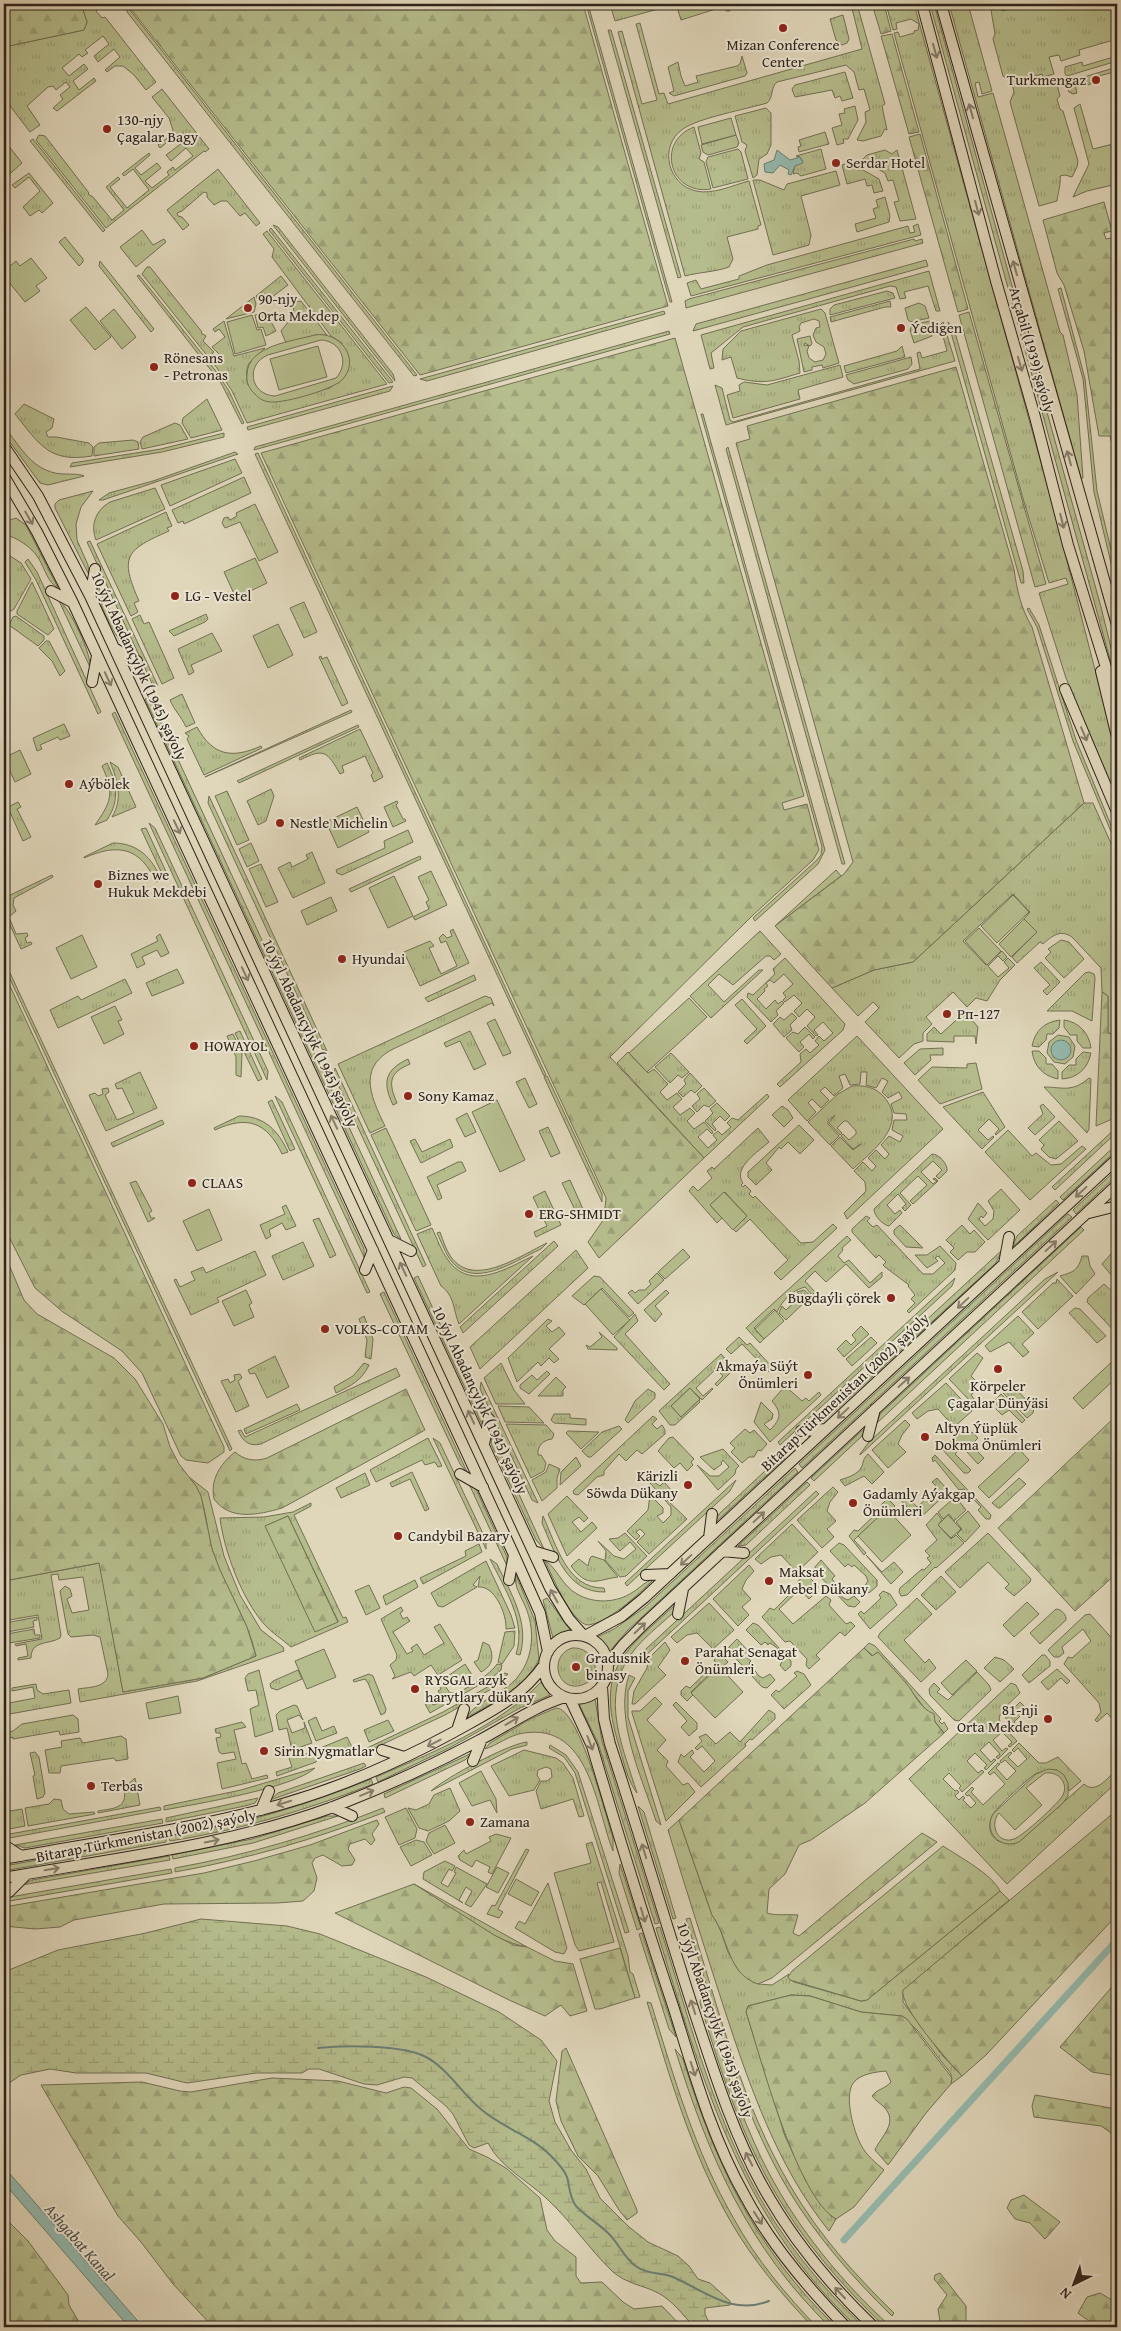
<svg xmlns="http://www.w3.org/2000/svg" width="1121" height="2331" font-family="'Gentium Book Plus',serif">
<defs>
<pattern id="grass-tufts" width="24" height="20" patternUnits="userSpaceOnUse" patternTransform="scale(1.25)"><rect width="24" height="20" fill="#b6bd8d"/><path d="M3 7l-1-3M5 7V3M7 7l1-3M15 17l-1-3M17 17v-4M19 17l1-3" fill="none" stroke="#9da279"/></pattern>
<pattern id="forest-firs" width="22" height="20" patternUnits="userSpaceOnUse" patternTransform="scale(1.25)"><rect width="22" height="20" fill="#b6bd8d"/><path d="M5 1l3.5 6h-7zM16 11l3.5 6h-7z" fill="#9da279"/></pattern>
<pattern id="wetland-marsh" width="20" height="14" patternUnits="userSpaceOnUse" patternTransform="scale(1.25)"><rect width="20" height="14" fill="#b6bd8d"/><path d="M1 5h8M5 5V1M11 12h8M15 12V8" fill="none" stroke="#9da279"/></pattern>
</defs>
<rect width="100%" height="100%" fill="#e0d7bb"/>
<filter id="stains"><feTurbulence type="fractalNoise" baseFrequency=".004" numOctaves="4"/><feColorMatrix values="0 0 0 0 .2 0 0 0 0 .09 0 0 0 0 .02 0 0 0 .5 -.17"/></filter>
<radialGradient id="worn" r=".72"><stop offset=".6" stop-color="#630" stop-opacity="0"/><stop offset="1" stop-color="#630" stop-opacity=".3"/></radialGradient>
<path fill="url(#grass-tufts)" stroke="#727054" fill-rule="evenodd" d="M81 4H94L98 8 96 11 102 18 105 17 156 82 146 90 134 75 123 66H115L107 72 105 70 120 57 114 49 98 62 94 56 109 44 103 36 85 50 88 53 82 57 79 54 62 68 69 76 84 64 88 69 73 81 79 90 94 78 96 81 57 111 53 108 63 99 60 95 70 87 66 82 56 90 53 86 48 87 27 106 40 125 30 132 4 98V47L84 30 87 22Z
M586 4H588L672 302H670Z
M610 4H676L615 21Z
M700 4H728L730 11H726L725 8H719L681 20 678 10Z
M851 4H857L885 104 882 106 887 130 885 129 881 136 863 141 857 140 866 122 865 112 870 110 864 89 859 90 854 72 846 65 777 82C770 88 774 97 767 103 747 109 698 118 683 129 658 146 668 185 696 191 713 195 733 185 749 181L761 225 758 226V229L727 237 733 259 729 267C715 272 700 272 685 276L618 32 622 31 642 104 657 100 636 24 640 23 659 94 664 93 668 104 862 49Z
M886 4H914L1051 499 1117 755V799L1066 678 1039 593 1068 584 1066 578 1049 583 1024 502 894 33 898 32 900 37 914 33V31L918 30 919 24 911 19 896 23 897 29 893 30Z
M930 4H934L1101 607 1117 672V685Z
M949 4H968L992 91 982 94 979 82 975 83 978 97 993 93 1060 332 1063 335 1077 395 1083 478H1081Z
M990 4H1000L1002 11 1029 4H1090L1092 8 1107 4H1117V39L1079 50 1080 55 1061 61 1059 55 1049 57 1054 74 1043 77 1042 74 1025 79 1028 87 1055 77 1060 96 1057 99 1060 109 1063 111 1078 161 1077 167 1072 177 1065 175 1060 176C1061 185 1058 192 1057 201L1039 206 1010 102 1014 92 1011 81 1003 76 993 39 995 34Z
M126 5 417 375 414 376 127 12Z
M843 15 849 39 847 43 842 45 836 40 830 19Z
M608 30H611L681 277 678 278Z
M742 56 747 73 745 76 674 96 669 93 674 91 668 67 678 62 681 76 685 86 698 82 696 76 737 66 740 64Z
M1117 56V61L1067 76 1065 74V67L1082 62 1083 66Z
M1117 67V71L1092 78 1093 83 1088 85 1086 81 1075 84 1077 93 1073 94 1069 92 1067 86 1071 81Z
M845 72 853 98 842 101 840 96 835 98 832 90 795 97 792 89 795 85Z
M162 89 209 149 205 152 204 151 106 228 36 140 39 135 45 136 89 193 88 194 93 197 112 220 124 210 106 187 118 177 120 179 110 187 127 208 149 190 133 169 124 176 122 174 149 153 150 155 135 168 141 175 157 163 161 168 145 181 152 188 169 175 167 172 173 167 175 170 193 156 186 148 171 161 166 155 182 143 176 135 160 148 158 145 171 135 173 130 169 118 152 97Z
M1080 104 1093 149 1117 143V184L1087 191 1073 197 1089 164 1074 108Z
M855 106 858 120 848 139H843L844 143 837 145 832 128 842 125 839 114 845 113 844 109Z
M766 108 771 113V145L767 154 759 159 757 175 753 178 745 151 747 145 742 142 735 116Z
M694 127 701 153 699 159 704 162 711 189C670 196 655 142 694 127Z
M825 132 829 144 799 152 798 147 801 146 799 140Z
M736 135 739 143 737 147 708 155 703 152 701 145Z
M33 139 105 230 103 232 30 141Z
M4 140 22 163 4 179Z
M738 149 741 152 748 179 713 188 706 162 708 157Z
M821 149 826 169 801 176 797 173 793 174 795 166 803 162 800 157 796 156Z
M885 150 892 154 897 150 916 219 900 221 894 202 899 201 893 180 888 181 885 173 862 160 867 155Z
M849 163 851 166 854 165 879 179 883 191 874 193 872 185 867 186 865 179 847 184 842 165Z
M218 169 260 223 256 226 245 213 240 216 227 201H221L214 205 207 197V193L204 192 182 211 177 213 178 216 182 217 189 225 183 230 167 210Z
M836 171 840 185 801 196 811 235 809 245 773 255 753 180H760L784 190 787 184Z
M29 173 53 203 42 213 39 210 30 216 23 207 40 191 29 177 15 188 12 185Z
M885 197 890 216 889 222 857 232 855 224 876 218 873 209 878 207 876 200Z
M918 224 921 235 691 296 687 283 696 280 701 289 739 279V276L767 265 908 226 910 233 915 232 913 226Z
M273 225 278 227 393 374 395 381Z
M271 228 393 382 389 383 269 230Z
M142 230 153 245 164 239 166 242 136 267 120 247Z
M267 231 387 384 247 423 232 391 217 368 142 274 147 267H150L202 332 201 333 206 336 203 341 214 352 212 353 220 362 224 359 212 347 225 337 219 329 215 332 213 329 224 321 234 356 265 348C253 362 243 359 248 385L276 402 330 388 345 376 342 343 331 336 272 257 274 249 263 234Z
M65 237 83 259V262L79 266 59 242Z
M914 239 915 241 922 239 923 243 686 308 685 301 689 299Z
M926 260 928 266 693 331 696 324Z
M100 261 154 329 151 332 99 266Z
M929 271 940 311H936L928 286 904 292 906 298 900 299 896 287 890 286 743 327 711 353 714 368 710 369 701 335Z
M139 275 215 370 229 391 244 423 242 424 221 383 137 276Z
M281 276 288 285 264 303 259 302 256 296Z
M1061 288 1085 379 1097 491 1115 566 1112 567 1094 492 1083 379 1058 289Z
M887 291 893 293 895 298 830 315V309L834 305Z
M254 297 256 304 254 312 226 319Z
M301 301 327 335H315L286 343 281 331 293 316 294 302Z
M890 301 891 307H885L831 322 830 317Z
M919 303 925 306 929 318 911 322 908 320 905 308Z
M821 309 825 313 839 363 823 368 822 365 812 367V370L804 372 797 339 810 336 812 344 810 346 805 343 804 345 809 346 807 351 809 358 815 362 823 360 826 354 824 347 816 342 813 335 816 328 820 327 819 321 814 319 801 323 799 327 800 331 792 335 799 361 800 373C773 381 765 385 737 378L731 357 722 360 723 349 741 331Z
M664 311 665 314 427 381 420 379Z
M262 313 267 314 276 331 266 336 263 327 258 328 255 315Z
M930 321 932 336 914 343 910 330 912 325Z
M943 322 955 361 726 425 715 385 722 388 730 420 733 422 920 369 917 353 920 352 922 358 947 351 940 325Z
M948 322 954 329 1023 571 1024 583H1021Z
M669 331 670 334 254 450 255 447Z
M902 346 905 357 846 373 844 366 897 351Z
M911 357 912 364 908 369 854 384 848 380 846 375Z
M840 365 843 377 798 390 800 399 733 418 727 395 740 391 739 385 744 382 767 385Z
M393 386 390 391 248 430 247 427Z
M207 399 222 430 191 438 182 423 183 418Z
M24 404 54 419 52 428 46 432 48 437H56L89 443 93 447 92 456C49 463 40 445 15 414Z
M701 414H703L825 850 818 864 755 921 753 918 816 861 821 855 822 847Z
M175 423 180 425 188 439 142 449 140 442 143 437Z
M4 427C20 445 29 467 55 473 64 475 78 473 84 476L48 485 40 483 4 434Z
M224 433V437L162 452 70 467 72 463 161 449Z
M133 440 138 442 139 449 94 456V447L99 443Z
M728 447 845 864H842L726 449Z
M235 452 238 454 103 500H99L109 493 153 481Z
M258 453 546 1075 544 1076 255 454Z
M235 459 242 473 170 506 161 485Z
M244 477 251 493 184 524 183 521 178 523 172 510Z
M155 488 165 509 96 540C90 525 96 510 110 502Z
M93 491 81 507 76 524 77 540 88 565 89 575 55 508V504L59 500Z
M255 504 278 552 259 561 240 522 225 528 222 523 224 518 228 517 230 520 237 516 236 513Z
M166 512 172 526 167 528 169 531C126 550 119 556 139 601L134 603 138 612 131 616 97 544Z
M16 518 26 525 58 588C48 583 45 569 39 559 31 546 17 538 4 534V522Z
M90 541 158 686 154 688 87 542Z
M4 552 21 563 31 579 14 609 11 611 4 607Z
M28 559 37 572 101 712 98 714 36 580 25 562Z
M32 582 54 629 48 635 17 614V611Z
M98 586 128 650C117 641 95 600 98 586Z
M59 601C70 607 92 656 90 667Z
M304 602 317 632 304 638 290 608Z
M1029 608 1039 625 1076 740 1117 840V846L1073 741 1037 627 1027 609Z
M206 614 208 619 205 622 174 636 169 631Z
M140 615 144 624 149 622 174 678 162 684 132 619Z
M16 616 44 636V640L38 646 9 625 13 617Z
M212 633 222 651 191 665 194 672 189 675 178 649Z
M46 641H49L65 671 60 676 52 661 39 648Z
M321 656 322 659 327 657 348 703 342 706 319 657Z
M182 694 195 723 186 727C181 716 174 710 170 700Z
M149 697 401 1239 394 1234 145 699Z
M351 710 352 712 205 777Z
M115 712 364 1249V1257L112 714Z
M64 724 70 736 60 740 58 737 40 745 42 749 37 751 33 738Z
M358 725 359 727 239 783 237 781Z
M197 727C213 756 232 759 261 746L262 748 204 775 187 739 189 736 185 733Z
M360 729 383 777 374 782 371 775 373 773 365 756 342 766 344 772 340 774C327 751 324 748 300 760L299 758Z
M110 762 118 767 136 807 112 817C123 799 118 781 110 762Z
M107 763C117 783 120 800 107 820L95 825C111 802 115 794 102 766Z
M271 789 274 796 266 821 258 825 247 801Z
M227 791 249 840 237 845 215 796Z
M209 796 327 1051 322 1049 208 803Z
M397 801 398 803 396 805 403 819H405L406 821 393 827 384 807Z
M18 802 21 807 17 809 31 837 23 841 9 810 4 812V809Z
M1084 803H1093L1117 857 1116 1035 1108 1033V996L1102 992 1101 968 1072 937C1060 929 1052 936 1043 944L1040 942 1017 963 1012 957 1037 932 1024 919 1030 912 1013 894 963 941 986 965 1002 951 1007 957 1003 961 998 956 988 966 998 977 1009 968 1004 962 1008 958 1015 965 1000 980 987 1001 976 998 967 1007 953 992 926 1017 932 1024 923 1033V1041L914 1044 899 1058 865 1022 879 1008 873 1002 858 1016 832 988 874 970 913 962Z
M149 823 155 828 268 1071 267 1080Z
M146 828 168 876 164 878 141 829Z
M408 830 413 842 342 875 337 873 336 870 385 848 384 841Z
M113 843C138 843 152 858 161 879L156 882C140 847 118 843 84 858V857Z
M251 843 259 861 247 867 239 849Z
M312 852 325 883 293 898 278 868 290 862 292 867 308 859 306 855Z
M420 856 421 859 351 892 349 889Z
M261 864 278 902 266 907 249 869Z
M836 870 841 876 775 926Z
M431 871 447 905 415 920 413 917 429 909 426 902 429 900 418 877Z
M52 875 53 877 14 898 13 905 16 911 9 917 16 934 27 933 28 936 25 938 27 943 31 942 32 944 21 949 4 912V898Z
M331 897 337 911 307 925 301 911Z
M453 929 469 963 420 986 404 952 430 941 434 946 429 948 441 974 457 966 446 941 441 943 439 938 443 934 447 938 452 936 450 931Z
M760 931 781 954 774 960 770 956H766L733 985 719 974 708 985 724 1002 759 970H763L711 1018 690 996Z
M160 934 169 953 161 957 157 950 142 957 145 964 137 968 131 954 158 941 156 937Z
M1061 940 1069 942 1084 959 1064 978 1045 958 1051 952 1048 949Z
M785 958 845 1024 843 1030 780 1087 777 1084 801 1062 800 1054 806 1049 810 1053 819 1045 815 1041 819 1036 824 1041 833 1033 823 1022 814 1030 818 1035 816 1036 807 1026 815 1017 807 1009 799 1017 794 1011 802 1003 794 995 785 1002 783 1000 786 997 783 993 793 984 784 974 774 983 770 980 766 983 768 986 764 989 765 991 757 999 766 1009 775 1000 778 1004 782 1001 784 1003 776 1011 778 1015 771 1022 747 997 748 993 753 995 775 974 773 969Z
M4 960 232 1449 230 1451 4 966Z
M1041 962 1060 982 1047 995 1043 991 1050 985 1034 968Z
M177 969 184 983 152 996 146 983Z
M1089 972 1094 974 1095 978 1092 1021 1072 1011H1047L1085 973Z
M474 975 476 980 428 1002 425 998Z
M125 979 132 993 58 1028 50 1010 78 996 81 1000Z
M485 996 491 998 494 1006 492 1003 393 1049C357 1068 371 1097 385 1126L370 1133 338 1064Z
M742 999 766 1026 747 1044 744 1041 757 1029 735 1005Z
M965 1012 978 1027 976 1044 975 1036H954V1042L927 1041V1034L934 1027 941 1034Z
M792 1013 797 1018 790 1025 792 1030 784 1037 773 1024 780 1017 784 1020Z
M495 1019 511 1053 503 1056 487 1023Z
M1060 1020 1059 1028 1053 1034H1047L1046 1040 1039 1047 1032 1046C1035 1031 1044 1022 1060 1020Z
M1064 1020C1079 1022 1089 1033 1091 1048H1083L1077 1041V1035H1070L1064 1027Z
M805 1027 815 1037 813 1039 809 1034 800 1042 804 1047 799 1052 786 1038 793 1032 798 1034Z
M240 1031 262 1079 258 1081 235 1033Z
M470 1031 486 1064 474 1070 460 1041 446 1047 444 1043Z
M233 1034 242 1053 241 1077 236 1075V1057L227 1036Z
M1058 1035 1069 1037 1075 1046 1073 1057 1065 1064 1054 1062 1047 1053 1049 1042Z
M857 1036 943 1129 847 1219 844 1213 866 1191 865 1182 854 1171 863 1162 872 1171 876 1166 868 1158 876 1150 885 1159 889 1154 881 1145 889 1136 900 1142 903 1136 892 1130 894 1120H907L906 1114 894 1113 891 1104 902 1098 899 1092 888 1098 882 1092 888 1081 882 1078 876 1088 866 1085 867 1072H861L860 1084 850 1085 845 1074 839 1076 843 1088 834 1096 825 1087 820 1091 829 1100 821 1108 812 1099 808 1103 816 1112 807 1121 788 1100Z
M943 1048V1055H930L931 1060 915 1075 904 1063 920 1049Z
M1032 1051H1039L1046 1058V1064H1052L1058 1071V1079C1043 1076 1034 1066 1032 1051Z
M628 1052 648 1073 654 1069 668 1084 660 1092 667 1100 677 1093 682 1099 673 1107 680 1115 690 1108 695 1113 687 1121 694 1129 704 1122 713 1132 712 1134 707 1129 698 1137 708 1148 717 1140 713 1135 718 1131 722 1135 731 1127 727 1123 732 1118 738 1120 767 1094 769 1097 704 1158 617 1063Z
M1083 1052 1091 1053C1088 1068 1078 1078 1062 1079V1072L1069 1065H1076V1059Z
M671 1053 689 1072 682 1078 678 1075 670 1083 655 1067Z
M408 1059 410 1064C389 1073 388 1082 397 1103L393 1105C382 1082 385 1070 408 1059Z
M976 1063 982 1089 940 1104 918 1080 932 1067 967 1068V1064Z
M335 1068 426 1265 423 1267 334 1076Z
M140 1072 157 1108 106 1131 89 1095 95 1093 98 1096 103 1094 102 1089 108 1088 109 1092 105 1095 117 1120 134 1113 122 1088 117 1089 115 1084Z
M690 1073 702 1086 695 1093 691 1090 683 1097 678 1092 686 1084 684 1080Z
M547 1076 602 1194V1202L544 1077Z
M525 1078 537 1104 529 1108 516 1082Z
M1089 1078 1091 1079 1089 1129 1087 1133 1044 1087C1062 1087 1072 1093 1089 1078Z
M852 1086C864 1085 876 1087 884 1097 909 1125 871 1152 853 1169L831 1146 840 1137 853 1150 861 1144 853 1149 841 1136 843 1134 849 1140 856 1134V1131L847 1121H844L837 1128 842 1133 840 1135 829 1123 835 1115 828 1121V1124L839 1136 830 1145 808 1122 838 1094Z
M704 1088 716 1101 709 1107 704 1105 697 1112 692 1106 700 1099 697 1094Z
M983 1092 1005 1127 996 1135 995 1134 999 1129 989 1119 978 1130 988 1140 993 1136 994 1137 982 1149 943 1107Z
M275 1096 282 1102 370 1292 367 1293Z
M272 1100 295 1149 290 1151 268 1102Z
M717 1103 730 1116 725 1121 720 1116 712 1124 716 1129 715 1131 705 1121 713 1113 710 1109Z
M1043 1104 1055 1117 1035 1135 1028 1128 1043 1114 1040 1106Z
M782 1106 788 1110 793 1118 784 1127 772 1115Z
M239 1116C264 1116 278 1130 288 1152L282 1154C267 1122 247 1115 215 1130L214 1128Z
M162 1120 164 1124 113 1147 111 1143Z
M1059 1121 1078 1141 1056 1159 1049 1157 1041 1149 1044 1145 1039 1140Z
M799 1125 814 1140 800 1154 788 1142 781 1149 779 1147 766 1163 772 1170 756 1185 748 1177V1172Z
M548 1127 560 1153 551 1157 539 1131Z
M1117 1127V1132L1055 1190 1052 1187Z
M386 1128 431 1225 416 1231 371 1135Z
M758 1128 769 1142C759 1151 732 1168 743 1183L741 1185 743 1187 745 1185 751 1191 749 1194 753 1198 755 1196 801 1243 813 1242 833 1224 837 1228 781 1280 774 1273 788 1260 750 1219 736 1232 733 1229 747 1216 725 1192 710 1205 722 1218 717 1223 689 1191 693 1186 698 1191 712 1178 707 1171 712 1167 714 1169Z
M1008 1130 1032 1156 1036 1153 1051 1165 1061 1164 1082 1146 1086 1149 1030 1200 985 1152Z
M415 1139 422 1152 450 1139 453 1147 421 1163 410 1141Z
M1117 1144V1150L1063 1200 1060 1197Z
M932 1154C939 1154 948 1164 947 1171L939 1179 936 1176 942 1170 933 1161 921 1172 933 1184 937 1181 933 1179 935 1178 938 1181 913 1204 910 1201 927 1185 918 1176 900 1193 911 1205 905 1211 902 1208 906 1204 898 1194 887 1205 895 1214 900 1210 902 1213 889 1226C883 1225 874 1216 874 1209Z
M458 1162H462L466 1171 437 1185 442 1198 438 1200 427 1177Z
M1117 1169V1175L1076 1214 1073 1210Z
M570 1180 583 1209 576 1212 562 1183Z
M136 1181 152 1211 149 1213 151 1218H155L148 1222 130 1183Z
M1001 1189 1020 1210 988 1240 968 1219 978 1203 987 1213 983 1218 981 1216 979 1219 985 1226 993 1219 994 1211 988 1201Z
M545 1191 561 1225 536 1237 534 1232 547 1226 533 1197Z
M1056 1200 1059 1203 1012 1248 1017 1236Z
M286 1205 296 1226 286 1230 282 1223 269 1230 271 1236 266 1239 260 1225 285 1214 282 1207Z
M1068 1214 1072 1217 802 1468 799 1464Z
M866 1216 870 1218 867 1221 873 1227 877 1225 923 1274H933L945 1263 938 1256 935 1258 938 1261 927 1268 915 1255H927L940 1246 956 1263 955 1270 909 1313 907 1311 915 1303 911 1299 915 1295 908 1286 909 1285 885 1267 883 1265 886 1262 879 1255 876 1258 852 1232V1229Z
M319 1218 336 1255 330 1258 313 1220Z
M900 1225 923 1248 906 1247 894 1234V1230Z
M962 1225 970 1234 974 1230 985 1242 975 1252H967L958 1260 950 1252 954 1248 946 1240Z
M1081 1227 1084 1230 877 1423 880 1414Z
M432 1228C437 1238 441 1251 448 1260 471 1292 507 1268 533 1256L459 1324C453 1310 455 1296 441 1286L417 1234Z
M440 1232C443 1240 446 1250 451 1257 474 1289 521 1255 547 1243L541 1249C514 1261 472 1292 449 1258 444 1250 441 1241 437 1233Z
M847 1236 851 1240 842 1248 843 1250 838 1256 844 1263 849 1260 870 1283 882 1272V1277L869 1288 846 1264 826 1282 815 1271 805 1281 815 1292 812 1295 805 1287C791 1291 783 1300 777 1312L774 1309 754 1328 764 1339 760 1343 746 1328Z
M554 1241 558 1246 463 1333 460 1327Z
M303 1242 314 1266 283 1280 272 1256Z
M1117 1247V1282L1102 1264Z
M683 1249 690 1257 665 1279 658 1272Z
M576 1250 588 1268 480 1369 470 1347Z
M1002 1250 996 1263 824 1421 813 1425Z
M255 1251 266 1275 217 1298 219 1302 191 1315 174 1280 176 1279 180 1287 195 1280 191 1272 203 1267 206 1273Z
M1082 1256H1088L1090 1266 1095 1274 1076 1294 1060 1276C1073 1272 1078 1271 1082 1256Z
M1058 1272 860 1455V1454L869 1442 1045 1279Z
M657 1273 664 1280 638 1304 628 1293 632 1290 635 1293 639 1290H645L651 1284 649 1281Z
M418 1276 483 1417V1427L414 1278Z
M594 1276 600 1277 634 1313 629 1317 602 1288 584 1305 572 1296Z
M955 1278 952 1286 780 1445 778 1442Z
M1057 1279 1073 1296 1038 1329 1022 1312 1053 1283H1056Z
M1104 1284 1117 1296V1334L1087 1302 1088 1298Z
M666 1290 669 1293 655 1306 662 1314 655 1322 644 1310Z
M804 1290 811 1296 786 1320 779 1313 782 1306 786 1310 801 1296 797 1292Z
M384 1292 467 1472 460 1464 380 1294Z
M1075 1308 1080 1309 1106 1336 1097 1343 1069 1313Z
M635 1314 638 1321 625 1334 670 1384 664 1390 614 1337Z
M364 1316 373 1339 371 1359 365 1357 367 1340 359 1319Z
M1018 1316 1034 1333 1022 1344 1029 1352 1023 1357 1009 1342 990 1352 985 1346Z
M548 1319 552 1321 546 1326 552 1332 559 1327 565 1334 549 1349 559 1359 554 1363 549 1358 541 1366 538 1362 517 1382 508 1358Z
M861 1326 869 1334 844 1357 837 1349 846 1340 851 1345 856 1340 852 1335Z
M599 1332 617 1348V1350L588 1349 586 1345 590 1347 602 1337Z
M739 1337 747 1345 750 1343 773 1368 769 1372 742 1344 731 1354 726 1349Z
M871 1337 877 1343 852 1366 846 1359Z
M977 1353 983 1358 971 1376 981 1386 971 1395 977 1403 975 1406 949 1379Z
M721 1354 731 1365 730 1373 717 1386 715 1384 723 1376 716 1369 696 1388 703 1396 712 1388 713 1389 702 1400 690 1388 671 1406 681 1417 699 1400 700 1402 675 1425H670L659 1411Z
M275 1356 289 1387 267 1398 255 1373 250 1374 248 1370Z
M364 1363 369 1365C362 1380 351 1386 336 1393L334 1387 353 1376Z
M501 1363 514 1390 525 1404H496L484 1378Z
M396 1368 400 1376 261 1444C249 1447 243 1441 238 1431L241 1430 245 1437Z
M547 1371 550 1374 529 1394 520 1388V1385L532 1375 537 1380Z
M240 1374 242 1378 238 1381 249 1406 236 1412 221 1381 228 1379 230 1383 235 1380 234 1375Z
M556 1377 566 1387 563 1390V1396H538Z
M481 1382 538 1503 532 1500 480 1389Z
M946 1383 972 1411 954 1427 938 1409 928 1411 917 1419 912 1413Z
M785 1386 802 1401 806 1398 809 1401 819 1392 821 1395 770 1442 754 1422 761 1402 773 1414 772 1419 764 1424 770 1430C781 1419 782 1413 772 1401Z
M1009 1387H1014L1034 1408 1033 1413 1027 1418 1003 1393Z
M648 1389 655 1393V1398L628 1423 625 1420 635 1401Z
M1001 1394 1025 1420 1022 1423 1009 1410 1002 1415 996 1409 998 1406 994 1401Z
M297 1404 300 1410 246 1434 244 1429Z
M498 1406 529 1407 544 1423 505 1422Z
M554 1414H570V1418L586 1419V1425L554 1423 551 1420Z
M653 1416 657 1419 652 1424 657 1429 662 1425 665 1430V1434L642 1454 637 1450 626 1461 619 1454 604 1471V1475L597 1477 578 1495 574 1494 573 1491Z
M905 1420 910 1425 902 1435 898 1444 906 1452 888 1468 872 1450Z
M506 1424 546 1425 554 1434 552 1439C543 1440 537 1446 538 1455H541L546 1463 544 1471 531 1478Z
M619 1426 622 1429 591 1457H588L582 1451 602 1432Z
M867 1426 861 1437 814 1481 811 1478Z
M745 1429 750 1433 754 1430 767 1444 761 1451 758 1450 754 1457H749L742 1463 731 1452 735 1448 730 1443Z
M964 1429 969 1434 972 1432 978 1438 971 1445 984 1458 978 1464 954 1438Z
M568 1431 599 1432 581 1449 566 1433Z
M492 1435 544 1549 536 1540 491 1444Z
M673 1437 694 1459 691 1462 693 1465 687 1471 680 1463 674 1468 658 1451 669 1438Z
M428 1438 442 1466 438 1467 435 1462 425 1465 422 1460 376 1482 370 1470Z
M433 1438 440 1443 486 1540V1549Z
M952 1440 960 1449 955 1454 971 1470 968 1473H964L942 1449Z
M723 1449 739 1466 736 1469 735 1474 718 1490 697 1465 710 1476H719L729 1467 723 1460 721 1463 722 1464 714 1470 700 1457Z
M868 1454 884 1472 872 1484 864 1476 845 1486 840 1480C848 1477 858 1475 862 1466 864 1460 863 1459 868 1454Z
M782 1455 785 1458 715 1523 719 1514Z
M935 1455 991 1515 990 1519H986L978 1510 981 1507 964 1489 959 1490 935 1460 933 1462 932 1458Z
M576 1457 581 1466 560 1485 561 1472Z
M549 1464 560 1469 557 1478V1488L542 1501 532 1480 546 1472Z
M795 1468 798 1472 627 1631 610 1651 597 1637 614 1629 644 1608Z
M412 1472 429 1509 425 1511 410 1479 392 1487 390 1483Z
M365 1473 370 1485 341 1498 336 1488Z
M189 1477 208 1492 224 1556 240 1595 261 1630 283 1647 284 1651 197 1681 80 1702 78 1689C89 1687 107 1688 108 1674L100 1637 93 1635 71 1637 68 1634 60 1591 65 1586 70 1589 72 1596 67 1599 72 1613 89 1610 83 1577 59 1580 58 1574 51 1575 61 1635 60 1638C48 1645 31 1640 31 1658L18 1660V1658L28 1656 26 1644 16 1646 15 1644 42 1639 38 1615 4 1621V1581L100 1563 123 1692 203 1678 256 1656C248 1618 223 1586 212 1549 205 1524 207 1498 189 1477Z
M937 1478 946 1488 947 1493 921 1517 917 1518 898 1497 903 1492 917 1507 932 1494 931 1492 936 1486 932 1482Z
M1019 1478 1026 1484 1000 1508H998L992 1503Z
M736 1480 730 1491 627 1586 625 1583Z
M652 1481 660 1486 664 1482 673 1492 666 1499 687 1519 649 1554 637 1542 645 1534 640 1529 636 1532 640 1536 636 1540 627 1531 648 1510 650 1495 663 1508V1513L657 1516 663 1523 671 1515V1507L650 1483Z
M807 1482 810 1485 746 1545 738 1546Z
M469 1484 476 1489 507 1557V1566Z
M833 1487 838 1492 830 1502 827 1511 836 1521 827 1529 834 1537 822 1548 797 1520Z
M816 1491 819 1494 643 1658 641 1656 646 1649Z
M567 1496 588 1518 584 1522 579 1517 572 1522 581 1532 592 1522 597 1528 567 1556 548 1514Z
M953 1499 958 1500 966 1510 954 1521 949 1514 943 1519 938 1512Z
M886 1500 890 1501 895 1506 890 1511 887 1509 854 1540 866 1553 864 1555 849 1536 854 1530 858 1531 882 1508 881 1505Z
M311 1503V1506L294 1515 343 1618 346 1617 348 1622 291 1647C282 1639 272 1633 264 1624 242 1599 224 1551 220 1518L264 1517 293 1512ZM288 1516 338 1621V1622L266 1526Z
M968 1511 980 1526 965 1542 957 1534 962 1529 956 1522Z
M937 1513 942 1520 938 1525 951 1539 956 1535 964 1543 936 1568 935 1567 907 1595 901 1596 899 1592 900 1588 922 1569 924 1570 931 1563 927 1558 930 1556 925 1551 937 1540 926 1525Z
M543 1516C556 1544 567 1589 604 1588L605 1592C566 1593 555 1552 542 1523Z
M792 1524 818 1552 797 1572 781 1555 771 1557 761 1564 755 1559Z
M625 1533 647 1556 626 1576 620 1577 605 1560 606 1551 598 1541 614 1556 624 1559 636 1549 630 1542 620 1551 609 1539 618 1538Z
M988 1533 1031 1579 1030 1582 1014 1596 1005 1588 1009 1584 988 1562 960 1588 945 1572Z
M839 1543 844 1545 877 1580V1586L869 1593 864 1587 868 1581 866 1576 854 1565 852 1567 848 1564 845 1567 830 1551Z
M479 1544 482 1552 423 1584 420 1578 466 1556 465 1551Z
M866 1555 882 1572 894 1562 903 1572 891 1584Z
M592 1556 604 1560 618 1577C596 1580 588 1589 571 1566L579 1559 588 1566 590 1558Z
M490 1559 497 1564C510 1592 530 1622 520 1655L516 1654C527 1621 504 1588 490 1559Z
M821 1560 835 1576 832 1579 835 1583 833 1585 843 1598 848 1600 854 1596 860 1602 855 1607 848 1606 816 1572 815 1567Z
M486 1561 511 1615 515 1628 506 1629C507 1615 495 1585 478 1587L480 1576 473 1585 477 1587 443 1607 438 1606 431 1593Z
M545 1561C556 1566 562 1586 577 1594 594 1604 617 1603 633 1592 640 1588 645 1581 653 1580 639 1594 606 1625 586 1625 567 1615 554 1579 545 1561Z
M749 1565 754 1571 746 1580 742 1589 751 1599 742 1607 749 1615 738 1626 713 1599Z
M516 1575 535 1621 539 1659C526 1688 492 1703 466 1718 479 1697 509 1694 522 1671 534 1652 534 1628 526 1608 522 1598 513 1585 516 1575Z
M804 1576 809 1577 818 1586 817 1591 809 1599 800 1589 779 1609 793 1624 826 1596 831 1600 829 1605 846 1624 851 1622 855 1626 845 1636 840 1632 816 1655 820 1659 809 1669 806 1665 807 1659 790 1641 785 1642 762 1617 770 1608 774 1610 798 1586 797 1582Z
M941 1576 956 1592 936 1610 921 1595Z
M415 1580 418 1587 386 1605 383 1596Z
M369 1585 380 1608 366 1615 355 1591Z
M883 1591 890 1594 897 1605 870 1629 858 1614 861 1611 864 1614 881 1598 879 1595Z
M547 1598 570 1630 553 1638 543 1600Z
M917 1598 932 1614 904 1640 925 1663 929 1659 936 1668 921 1682 878 1637 880 1633Z
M709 1603 734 1630 713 1649 697 1633 687 1635 677 1643 671 1637Z
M676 1604 673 1613C659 1626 643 1638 632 1653 599 1697 623 1747 637 1793 627 1780 624 1762 619 1746 595 1668 623 1653 676 1604Z
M401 1607 403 1611 400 1613 403 1619 407 1617 410 1621 393 1632 407 1654 413 1651 411 1648 417 1644 424 1655 444 1643 434 1627 440 1624 462 1660 438 1675 431 1665 414 1676 411 1672 392 1679 395 1676 390 1665 396 1660 397 1655 381 1619Z
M1056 1609C1061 1609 1067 1615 1066 1620L1040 1644 1030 1633Z
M1090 1614 1117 1644V1724L1107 1713 1097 1722 1095 1720 1101 1712 1099 1703 1064 1664 1068 1657 1072 1658 1091 1641 1083 1629 1062 1647 1064 1653 1059 1657H1054L1048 1650 1085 1615Z
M37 1617V1620L33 1621 34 1627 7 1632 5 1623Z
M753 1623 758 1625 791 1661V1666L785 1671 780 1665 784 1659 776 1647 770 1643 768 1645 765 1642 761 1645 746 1630Z
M34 1629 35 1635H40V1638L9 1643 7 1634Z
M515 1631 514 1646 502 1664 498 1662 505 1632Z
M737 1639 751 1654 747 1658 751 1661 749 1663 759 1676 763 1678 770 1674 775 1680 767 1688 762 1687 729 1651V1647Z
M483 1642 489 1645C494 1656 493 1666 481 1672L474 1662 478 1660Z
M665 1642 670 1650 658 1667 666 1675 635 1704H632L634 1691 647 1668 648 1659Z
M869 1643 875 1646 941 1719 939 1721 942 1724 944 1722 948 1729 944 1733 909 1688 877 1652 873 1656 864 1648Z
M572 1648C594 1646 606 1677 582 1685 557 1693 548 1656 572 1648Z
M1042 1655H1045L1050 1661V1666L1029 1683 1022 1675Z
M718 1656H722L728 1662 722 1667 719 1665 691 1692 693 1695 687 1701 681 1695V1691L686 1686 690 1688 716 1663 714 1660Z
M995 1657 1004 1660 1014 1669 1000 1682 984 1668Z
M465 1664 472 1675 455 1686 451 1683 445 1686 450 1693C461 1695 492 1673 497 1664L502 1665 501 1670 493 1677 430 1713 424 1702 429 1699 433 1705 444 1701 438 1691 441 1689 438 1683Z
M1057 1669 1070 1681 1067 1684 1061 1678 1048 1690 1041 1682Z
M259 1670 273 1731 255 1737 250 1709 259 1705 256 1690 248 1691 245 1678 248 1674Z
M298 1670 302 1679 277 1690 271 1688 270 1684 273 1681Z
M797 1671 804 1674 811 1685 784 1709 771 1695 776 1690 779 1692 797 1676 794 1673Z
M977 1672 989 1685 991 1690 959 1721 954 1720 930 1695 929 1689 934 1683 940 1689 937 1692 948 1700Z
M504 1673 508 1674 493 1688 445 1715 366 1752 365 1749 443 1712 491 1685Z
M369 1674 373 1676 386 1709 385 1713 381 1715 368 1683 365 1679 354 1682 353 1680Z
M629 1675 635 1678 628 1691V1717L661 1825 656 1821C642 1778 614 1719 629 1675Z
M541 1682 550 1695 520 1708 451 1747 378 1782 376 1777C431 1753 500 1726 541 1682Z
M1011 1683 1016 1685 1020 1693 1002 1710 999 1718 1001 1724 1017 1741 1010 1747 1008 1746 1012 1742 1002 1732 993 1740 1002 1751 1006 1748 1008 1749 998 1759 996 1757 1000 1754 989 1742 980 1750 991 1762 994 1759 996 1760 986 1770 984 1768 987 1765 975 1753 967 1761 978 1773 982 1770 984 1772 962 1792 959 1788 961 1786 949 1773 943 1779 955 1791 957 1790 959 1792 955 1796 959 1800 963 1796 965 1798 963 1800 971 1808 976 1803 969 1795 967 1796 965 1794 972 1787 974 1789 971 1792 983 1805 1005 1784 994 1772 990 1775 988 1773 998 1763 1000 1764 996 1768 1007 1780 1016 1771 1005 1760 1001 1763 1000 1761 1010 1752 1012 1753 1008 1757 1018 1767 1027 1759 1018 1748 1014 1752 1012 1750 1019 1743 1039 1763H1046L1058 1757 1081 1781 1069 1791 1066 1779 1057 1770C1051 1771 1043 1771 1037 1773 1030 1776 995 1809 992 1816 983 1838 1003 1850 1022 1839L1084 1784C1096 1795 1108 1777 1117 1769V1782L1007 1884 909 1779Z
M36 1684 37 1690 43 1694 69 1690 71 1703 4 1715V1704L35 1698 33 1687 12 1691V1688Z
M655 1697 662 1704 647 1720 666 1740 657 1750 668 1761 666 1766 683 1785 688 1783 695 1792 666 1821 632 1713V1711H640Z
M595 1699 602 1741 659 1923 655 1924 598 1743 579 1704Z
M676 1702 697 1723V1729L689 1736 681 1727 687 1721 673 1705Z
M1020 1702 1027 1709 1014 1722 1019 1728 1016 1731 1005 1717Z
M294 1705 297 1706 303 1720 299 1715 287 1720 292 1733 305 1728 304 1722 312 1743 292 1750 287 1728 279 1730 276 1715 280 1711Z
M556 1708C579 1707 606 1817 613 1838V1851C596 1808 590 1723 524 1733 509 1735 498 1745 485 1749L490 1743 530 1719Z
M769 1710 775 1714V1719L752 1740 750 1739 745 1744 746 1746 701 1787 678 1762 681 1754 684 1757 692 1750 694 1753 690 1757 704 1772 715 1761 702 1746 697 1750 695 1748 702 1741 699 1737 706 1734 716 1744 730 1732 740 1742Z
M73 1715 78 1719 79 1732 60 1735 59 1731 13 1739V1737L4 1740V1733L13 1731 22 1724Z
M316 1717 322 1731 334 1726 337 1733 316 1741 308 1721Z
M388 1720 394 1731 369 1742 364 1730Z
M242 1722 246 1727 234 1730 242 1764 246 1763 252 1779 267 1775 268 1778 222 1789 217 1763 236 1759 234 1752 222 1754 219 1752 216 1738 221 1737 220 1733H216L215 1729Z
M121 1736 126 1739 128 1759 116 1761 114 1758 61 1766 60 1773H49L45 1750 62 1747 61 1741 80 1738 83 1743Z
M347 1737 353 1749 347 1751 343 1750 340 1754 332 1751 321 1756 318 1749Z
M527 1742V1745L512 1749 431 1791C445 1778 508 1744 527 1742Z
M550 1745 566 1755 578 1772 629 1932 625 1933 575 1773 564 1757 549 1748Z
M316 1750 319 1757 316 1762 277 1776 276 1772 292 1767 288 1755 294 1753 296 1758Z
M524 1750 556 1758 563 1763 573 1778 584 1816 579 1817 573 1799 541 1809 536 1791 541 1781H547L552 1777 551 1769 546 1767 538 1770 537 1775 540 1780 534 1790 509 1796 491 1766Z
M35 1752 39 1757 45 1793 43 1797 37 1799 33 1776 35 1775 30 1753Z
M472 1753 465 1760 385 1798 384 1794Z
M364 1763 366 1766 360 1769 270 1800 278 1793Z
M315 1768C294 1788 196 1804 164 1810V1806L241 1790Z
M481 1771 496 1799 497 1813 490 1800 472 1806 459 1783Z
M135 1778 140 1805 98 1813V1811C114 1808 128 1809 124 1788Z
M371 1779 373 1784C307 1810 240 1830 170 1841L169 1837C239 1825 305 1806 371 1779Z
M450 1788 460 1811 449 1821 428 1831 419 1828 408 1808 416 1810 429 1804 434 1795Z
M258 1798 255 1803 245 1806 166 1822V1818Z
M54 1799 61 1800 63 1809 69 1814 94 1812 95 1814 28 1826 25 1808 49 1804Z
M638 1806 644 1812 676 1918 673 1919Z
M160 1807 161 1810 4 1839V1835Z
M383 1808 385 1812C316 1839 248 1859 175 1872V1868C247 1855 315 1835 383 1808Z
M406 1808 417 1829 415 1838 399 1845 385 1817Z
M22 1809 25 1826 4 1830V1812Z
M327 1816H338L253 1843 173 1859 172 1855 252 1839Z
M162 1819 163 1823 25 1848 15 1845Z
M679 1820 712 1915C721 1927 723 1939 728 1952 731 1961 751 1976 758 1984L772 1985 789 1974 788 1977 794 1982 861 2001 867 2000 1000 1891 1009 1900 903 1991V2002L942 2055 962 2076 951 2084V2074L918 2031 902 2016 861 2012 810 1996 791 1995 748 2006 746 2012 785 2136 805 2179 831 2216 836 2219 829 2231C777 2166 750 2087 724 2008 705 1949 686 1890 668 1830Z
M445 1825 455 1843 434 1854 426 1841 429 1833Z
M496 1834 511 1838 492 1874 488 1872 490 1867 476 1860 472 1867 460 1860 458 1856 464 1850 466 1854 491 1841 489 1837Z
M166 1837V1842L4 1871V1866Z
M416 1840 424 1842 432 1855 411 1866 400 1847Z
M592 1842 628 1956 630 1972 633 1974 640 1997 635 1998 601 1882 597 1883 614 1942 579 1951 575 1945 554 1873 591 1863 586 1844Z
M526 1849 529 1850 498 1909 503 1912 499 1918 487 1914 492 1905 495 1906Z
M169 1856 170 1860 22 1885 32 1880Z
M445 1861 455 1866 452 1871 449 1869 441 1883 448 1887 456 1873 454 1872 456 1867 487 1884 471 1907 465 1904 472 1891 466 1887 459 1900 463 1903 423 1879 424 1872Z
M620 1864 641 1928 637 1930 619 1873Z
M171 1869 172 1873 4 1902V1898Z
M548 1883 567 1948 564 1954 555 1952 515 1928 519 1921 525 1924Z
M414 1884 527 1947C491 1941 446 1904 414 1884Z
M690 1918C718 2008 742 2105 791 2187 819 2235 855 2275 894 2313L892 2316C853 2278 817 2237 789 2191 739 2108 715 2010 686 1919Z
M660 1927C688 2015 711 2106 754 2187 782 2239 821 2287 864 2327H857C737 2214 703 2080 656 1928Z
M642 1933 676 2037 669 2029 639 1934Z
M701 1995C719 2044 732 2094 754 2142 785 2213 834 2275 891 2327H885C839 2283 797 2234 767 2178 737 2123 718 2063 700 2003Z
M647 2002 651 2003C674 2077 695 2152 734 2219 756 2259 786 2295 817 2327H813C782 2295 753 2260 731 2222 691 2153 670 2077 647 2002Z
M675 2049 683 2059C716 2166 755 2248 836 2327H830C747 2246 709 2157 675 2049Z"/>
<path fill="url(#forest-firs)" stroke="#727054" d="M4 4H81L87 22 84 30 4 47Z
M127 4H583L668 306 420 375Z
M872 4H884L891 31 881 34Z
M892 34 919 132 909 134 881 36Z
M920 134 968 309 958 312 909 137Z
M1104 202 1112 231 1104 233 1106 239 1116 237 1117 243V468L1110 436H1099L1084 351 1064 285 1057 273 1043 220Z
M969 312 1046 584 1035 587 959 315Z
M675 338 804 796 782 803 784 810 807 804 819 850 813 860 752 916 610 1057 704 1158 599 1258 588 1242 604 1219 606 1198 261 453Z
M956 367 1014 569C1017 591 1021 608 1032 627L1084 803 913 962 874 970 832 988 775 926 844 874 853 862 736 443 750 439 747 426Z
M4 973 224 1447V1452L208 1463 186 1460 181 1456 142 1373 122 1351 63 1312 35 1288 4 1227Z
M1102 992 1108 996V1033L1116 1035 1117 1019V1117L1096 1126Z
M4 1253 24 1300 37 1314 114 1358 135 1379 163 1424 170 1447 179 1464 196 1486 201 1496 212 1549 220 1570 247 1627 256 1656 203 1678 123 1692 99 1563 4 1581Z
M406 1389 425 1430 282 1508C258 1515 230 1521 214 1499 210 1480 220 1464 235 1452 244 1460 255 1462 267 1458Z
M1117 1415V1573L1075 1611 998 1528Z
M288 1516 338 1622 315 1632 265 1526Z
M864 1648 872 1656 878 1652C888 1664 900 1675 910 1688 916 1698 922 1709 934 1714L935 1722 944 1733 865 1803 811 1840 799 1845 785 1874 769 1889 767 1913C777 1916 787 1914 798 1915L793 1933 799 1936 922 1833 937 1842 772 1978 758 1984C727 1974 729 1938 712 1915L679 1820Z
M1117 1810V1915L986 2055 962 2076C950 2063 899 2007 903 1990Z
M377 1820 379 1824 372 1834 375 1840 371 1845 365 1839 350 1844 348 1849 355 1860 352 1865 342 1866 323 1855 315 1858 312 1863 317 1878 314 1891 303 1901 277 1903 164 1904 74 1920 60 1927 35 1929 4 1926V1907L204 1873 254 1861 310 1845Z
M943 1846C958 1856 992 1874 1000 1891L867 2000 861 2001 790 1980 788 1977 792 1971Z
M414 1884 494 1935 514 1945 527 1947 555 1961 573 1964 587 2011 570 2016 561 2005 545 2016 509 2000 335 1913Z
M620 1948 635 1998 600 2009H595L580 1959Z
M1117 1981V2076L1092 2072 1060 2047Z
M791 1995 810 1996 861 2012 902 2016 907 2019 952 2078 951 2084 926 2113 888 2165 875 2150C881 2136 899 2123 884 2107 880 2103 876 2101 872 2096 877 2089 885 2089 891 2082L886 2071C875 2072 861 2074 854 2082 843 2095 854 2132 861 2145 866 2155 876 2163 884 2170L854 2207 836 2219C796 2196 761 2058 746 2012L748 2006Z
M566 2048 637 2210V2213L627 2220 619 2210 598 2176 578 2156 561 2121 556 2101 562 2051Z
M272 2078 338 2081 386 2093 404 2087 411 2088 437 2109 469 2149 487 2157 506 2168 540 2198 547 2230 555 2241 576 2257V2276L581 2283 602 2282 623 2302 634 2309 662 2306 682 2327H213L173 2284 141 2242 118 2216 41 2085 142 2082 180 2091 191 2092Z
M1035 2095 1117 2109V2144L1110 2132 1101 2126 1034 2117 1032 2106Z
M1024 2195 1060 2222 1045 2239 1030 2223 1015 2219 1007 2208 1011 2200Z
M4 2217 28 2241 68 2295 69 2305 82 2327H4Z
M940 2273 966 2306V2320L970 2327H941L938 2309 947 2295 934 2279 935 2275Z
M1100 2293 1117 2303V2315L1106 2327H1081L1089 2321 1078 2313 1087 2297Z"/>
<path fill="url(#wetland-marsh)" stroke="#727054" d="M201 1919 287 1926 320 1934 426 1977 499 2012 541 2040 557 2061 549 2101 555 2122 571 2150 586 2169 600 2198 628 2226 648 2242 678 2256 689 2266 698 2279 710 2283 730 2301V2305L705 2308V2314L711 2327H694C683 2315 672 2300 658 2293 643 2285 627 2284 613 2272 589 2249 571 2221 546 2198 528 2181 500 2167 488 2143L474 2148 469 2145 453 2114 446 2106 412 2078 404 2077 377 2085 364 2084 319 2069H309L302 2073H256L187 2083 146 2073H76L50 2069 21 2075 9 2083 6 2100 4 2101V1972L58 1950 146 1933Z"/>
<path fill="#b6bd8d" stroke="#727054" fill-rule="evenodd" d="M731 118 736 135 702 144 698 127Z
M31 258 47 278 36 286 40 291 25 302 4 276V271L16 261 20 266Z
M86 307 111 337 95 350 70 320Z
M114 309 136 337 122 349 100 321Z
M252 315 257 330 261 329 266 345 235 354 227 322Z
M315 335C339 331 361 358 343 379 335 389 285 403 272 402 265 402 259 399 255 394 249 389 246 382 247 374 248 345 294 341 315 335ZM321 340C341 341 350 363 336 378L275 396C250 395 245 364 268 355Z
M318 346 327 377 279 390 270 359Z
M255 558 267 583 236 598 224 572Z
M278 624 293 655 268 668 253 636Z
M20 750 31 774 15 782 4 758Z
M357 807 369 832 338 848 326 822Z
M394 876 413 916 388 928 369 888Z
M1013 895 1029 912 997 943 981 926Z
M1024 919 1037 932 1011 957 999 944Z
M979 928 1001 951 987 965 965 941Z
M82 935 97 967 71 979 56 948Z
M689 998 707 1017 647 1072 629 1053Z
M115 1006 122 1020 118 1021 124 1034 104 1044 91 1017Z
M497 1100 525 1160 500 1172 472 1112Z
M467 1113 476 1132 465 1137 456 1119Z
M724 1192 747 1216 733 1230 710 1205Z
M209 1209 222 1240 197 1251 183 1221Z
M601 1289 630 1320 613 1335 585 1304Z
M246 1290 252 1303 249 1305 254 1317 234 1326 222 1301Z
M775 1310 784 1321 764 1339 755 1329Z
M1117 1357V1377L1083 1409 1073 1398Z
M690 1388 700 1399 681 1417 671 1406Z
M1019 1449 1029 1460 989 1498 978 1487Z
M887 1509 911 1535 882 1562 858 1536Z
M948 1515 961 1529 951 1538 938 1525Z
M1027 1602 1039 1614 1014 1637 1003 1625Z
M324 1649 336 1677 307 1689 295 1661Z
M966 1660 977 1671 952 1695 941 1683Z
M719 1666 743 1692 715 1718 691 1693Z
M178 1696 181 1713 149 1719 146 1703Z
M1048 1769 1057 1770 1064 1775 1068 1783V1796L1063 1803 1019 1842C1000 1850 983 1832 993 1814L1036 1774ZM1045 1773C1053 1772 1061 1775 1064 1784 1065 1787 1065 1791 1063 1795 1059 1803 1023 1836 1014 1839 998 1845 989 1825 999 1813L1015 1830 1042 1805 1026 1788Z
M497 1867 509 1873 498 1893 486 1887Z
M516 1879 539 1892 531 1906 508 1894Z"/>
<path fill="#94baae" stroke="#6b7e73" d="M777 150 790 160 800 157 803 163 795 166 791 175 788 174 789 170 780 165 773 173 765 172 764 164 774 160Z
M1051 1050a10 10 0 1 1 20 0a10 10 0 1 1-20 0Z
M4 2167 143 2327H129L4 2183Z"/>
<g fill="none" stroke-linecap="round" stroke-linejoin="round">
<path stroke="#6b7e73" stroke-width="2" d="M318 2048C344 2045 401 2045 424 2056 447 2067 462 2094 482 2110 503 2128 532 2136 551 2156 557 2162 564 2169 567 2177 570 2188 569 2196 576 2206 585 2216 598 2223 608 2233 619 2243 624 2259 637 2267 648 2275 661 2272 673 2277 705 2291 732 2316 769 2301"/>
<path stroke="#94baae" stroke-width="7" d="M844 2240 1117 1940"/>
<g stroke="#2d231a" stroke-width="12">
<path id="major" d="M922 4 996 281 1035 417 1068 545 1117 703
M941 4 1117 625
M4 446 38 496 90 596 550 1588 569 1619 583 1635
M4 476 37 532 73 603 514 1555 540 1613 548 1652
M51 591 72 602
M90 596 95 569
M114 648 137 661
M1101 671 1117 737
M92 682 97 656
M1065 689 1117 812
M1089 1213 1117 1206
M389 1240 411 1251
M1004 1264 1009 1237
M365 1270 373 1250
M801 1431 826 1429
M868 1436 875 1409
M484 1444 489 1419
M460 1474 483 1487
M709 1538 712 1514
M533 1551 553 1557
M722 1551 744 1553
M646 1575 670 1574
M509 1580 514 1555
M678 1614 683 1589
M544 1667a32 32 0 1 1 64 0a32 32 0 1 1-64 0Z
M585 1636 622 1616 644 1598 1117 1159
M608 1664 623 1645 645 1623 1117 1185
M602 1686 604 1719 610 1744C639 1832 665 1921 693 2008 713 2068 731 2129 762 2185 791 2238 831 2286 874 2327
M570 1699 592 1746C618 1834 645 1922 674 2009 694 2073 712 2138 745 2196 771 2245 808 2288 846 2327
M457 1730 464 1709
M382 1750 404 1757
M473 1761 482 1739
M332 1807 352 1816
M261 1810 269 1791
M4 1845 21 1856
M4 1859C96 1842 189 1830 279 1805 339 1788 399 1762 454 1732 488 1713 521 1698 544 1665
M4 1878C114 1858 227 1846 333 1807 382 1788 431 1766 478 1741 507 1726 533 1707 565 1697
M9 1892 27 1874"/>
</g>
<use href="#major" stroke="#e0d7bb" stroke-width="10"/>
</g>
<defs><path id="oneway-shaft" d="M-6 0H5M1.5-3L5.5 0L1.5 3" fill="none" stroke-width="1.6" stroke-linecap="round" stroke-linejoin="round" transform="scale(1.25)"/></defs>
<g stroke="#867d6a">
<use href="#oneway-shaft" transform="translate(935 51) rotate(74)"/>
<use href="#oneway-shaft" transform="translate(971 111) rotate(-106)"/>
<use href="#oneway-shaft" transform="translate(977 208) rotate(75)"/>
<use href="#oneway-shaft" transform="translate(1015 268) rotate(-106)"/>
<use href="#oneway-shaft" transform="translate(1020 364) rotate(74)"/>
<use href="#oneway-shaft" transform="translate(1069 458) rotate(-106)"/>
<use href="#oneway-shaft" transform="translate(29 518) rotate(60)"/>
<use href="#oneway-shaft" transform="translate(1062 521) rotate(76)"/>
<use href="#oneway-shaft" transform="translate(108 679) rotate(65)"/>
<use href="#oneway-shaft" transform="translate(1084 734) rotate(67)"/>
<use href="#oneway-shaft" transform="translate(177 827) rotate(65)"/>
<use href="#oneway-shaft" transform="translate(245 974) rotate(65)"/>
<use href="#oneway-shaft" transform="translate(334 1122) rotate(-115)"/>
<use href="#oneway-shaft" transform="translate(1081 1192) rotate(137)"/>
<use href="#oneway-shaft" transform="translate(1051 1246) rotate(-43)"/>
<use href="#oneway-shaft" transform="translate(403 1269) rotate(-115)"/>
<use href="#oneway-shaft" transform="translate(963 1303) rotate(137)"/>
<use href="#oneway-shaft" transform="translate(904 1382) rotate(-42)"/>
<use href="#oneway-shaft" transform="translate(843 1413) rotate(137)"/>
<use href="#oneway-shaft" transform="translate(471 1417) rotate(-115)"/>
<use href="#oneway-shaft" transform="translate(759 1517) rotate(-43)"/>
<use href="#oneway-shaft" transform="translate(686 1560) rotate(137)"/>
<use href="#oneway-shaft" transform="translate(554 1596) rotate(-119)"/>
<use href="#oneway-shaft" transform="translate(640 1628) rotate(-44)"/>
<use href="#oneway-shaft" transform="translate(512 1721) rotate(-31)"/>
<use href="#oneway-shaft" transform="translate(434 1743) rotate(153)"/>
<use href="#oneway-shaft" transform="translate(590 1743) rotate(69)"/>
<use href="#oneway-shaft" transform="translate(367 1793) rotate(-22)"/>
<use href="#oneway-shaft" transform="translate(284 1803) rotate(163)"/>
<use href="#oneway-shaft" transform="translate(212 1841) rotate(-12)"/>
<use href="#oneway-shaft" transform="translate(644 1851) rotate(-107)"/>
<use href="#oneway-shaft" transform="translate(52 1869) rotate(-10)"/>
<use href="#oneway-shaft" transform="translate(643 1915) rotate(73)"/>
<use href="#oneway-shaft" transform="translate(693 2007) rotate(-108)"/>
<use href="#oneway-shaft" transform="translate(693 2069) rotate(72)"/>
<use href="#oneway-shaft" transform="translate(749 2159) rotate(-117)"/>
<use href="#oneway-shaft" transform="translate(758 2218) rotate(57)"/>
<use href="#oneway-shaft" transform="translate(840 2293) rotate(-133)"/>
</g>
<g fill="#8f2418" stroke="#ebe5d3" stroke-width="2">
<circle cx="783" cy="28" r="5"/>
<circle cx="1096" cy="80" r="5"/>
<circle cx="107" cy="129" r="5"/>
<circle cx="836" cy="163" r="5"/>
<circle cx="248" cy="308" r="5"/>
<circle cx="901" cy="328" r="5"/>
<circle cx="154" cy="367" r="5"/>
<circle cx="175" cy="596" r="5"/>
<circle cx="69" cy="784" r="5"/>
<circle cx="280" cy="823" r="5"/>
<circle cx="98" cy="884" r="5"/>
<circle cx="342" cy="959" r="5"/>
<circle cx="947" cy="1014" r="5"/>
<circle cx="194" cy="1046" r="5"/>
<circle cx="408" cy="1096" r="5"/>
<circle cx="192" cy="1183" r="5"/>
<circle cx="529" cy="1214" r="5"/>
<circle cx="891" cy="1298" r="5"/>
<circle cx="325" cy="1329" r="5"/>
<circle cx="998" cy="1369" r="5"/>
<circle cx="808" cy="1375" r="5"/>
<circle cx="925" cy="1437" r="5"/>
<circle cx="688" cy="1485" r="5"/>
<circle cx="853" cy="1503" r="5"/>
<circle cx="398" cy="1536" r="5"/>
<circle cx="769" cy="1581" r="5"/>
<circle cx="685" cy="1661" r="5"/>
<circle cx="576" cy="1667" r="5"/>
<circle cx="415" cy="1689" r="5"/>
<circle cx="1048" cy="1719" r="5"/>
<circle cx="264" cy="1751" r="5"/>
<circle cx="91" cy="1786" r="5"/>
<circle cx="470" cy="1822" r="5"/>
</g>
<g text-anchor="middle" stroke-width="4" stroke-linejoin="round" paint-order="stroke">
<g font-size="15" fill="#2d231a" stroke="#ebe5d3" text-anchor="start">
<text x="783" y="50" text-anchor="middle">Mizan Conference<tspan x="783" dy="17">Center</tspan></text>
<text x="1086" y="85" text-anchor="end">Turkmengaz</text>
<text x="117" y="125">130-njy<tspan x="117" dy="17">Çagalar Bagy</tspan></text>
<text x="846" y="168">Serdar Hotel</text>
<text x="258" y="304">90-njy<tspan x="258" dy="17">Orta Mekdep</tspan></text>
<text x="911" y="333">Ýedigen</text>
<text x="164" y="363">Rönesans<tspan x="164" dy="17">- Petronas</tspan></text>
<text x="185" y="601">LG - Vestel</text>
<text x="79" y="789">Aýbölek</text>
<text x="290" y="828">Nestle Michelin</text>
<text x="108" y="880">Biznes we<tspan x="108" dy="17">Hukuk Mekdebi</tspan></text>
<text x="352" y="964">Hyundai</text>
<text x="957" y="1019">Рп-127</text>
<text x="204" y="1051">HOWAYOL</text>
<text x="418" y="1101">Sony Kamaz</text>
<text x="202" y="1188">CLAAS</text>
<text x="539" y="1219">ERG-SHMIDT</text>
<text x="881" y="1303" text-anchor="end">Bugdaýli çörek</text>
<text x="335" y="1334">VOLKS-COTAM</text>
<text x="798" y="1371" text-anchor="end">Akmaýa Süýt<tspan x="798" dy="17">Önümleri</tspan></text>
<text x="998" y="1391" text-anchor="middle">Körpeler<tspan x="998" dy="17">Çagalar Dünýäsi</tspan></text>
<text x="935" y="1433">Altyn Ýüplük<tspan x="935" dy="17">Dokma Önümleri</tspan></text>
<text x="678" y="1481" text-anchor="end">Kärizli<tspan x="678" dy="17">Söwda Dükany</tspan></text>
<text x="863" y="1499">Gadamly Aýakgap<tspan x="863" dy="17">Önümleri</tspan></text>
<text x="408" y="1541">Candybil Bazary</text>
<text x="779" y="1577">Maksat<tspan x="779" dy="17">Mebel Dükany</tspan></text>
<text x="695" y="1657">Parahat Senagat<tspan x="695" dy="17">Önümleri</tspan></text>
<text x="586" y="1663">Gradusnik<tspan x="586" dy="17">binasy</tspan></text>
<text x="425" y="1685">RYSGAL azyk<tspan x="425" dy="17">harytlary dükany</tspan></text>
<text x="1038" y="1715" text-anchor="end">81-nji<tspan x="1038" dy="17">Orta Mekdep</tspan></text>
<text x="274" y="1756">Sirin Nygmatlar</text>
<text x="101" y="1791">Terbas</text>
<text x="480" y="1827">Zamana</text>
</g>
<g font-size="15" fill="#2d231a" stroke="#ebe5d3">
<text transform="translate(1032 350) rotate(74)" y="5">Arçabil (1939) şaýoly</text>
<text transform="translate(139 666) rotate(65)" y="5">10 ýyl Abadançylyk (1945) şaýoly</text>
<text transform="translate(310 1033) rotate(65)" y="5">10 ýyl Abadançylyk (1945) şaýoly</text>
<text transform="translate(845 1392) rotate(-43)" y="5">Bitarap Türkmenistan (2002) şaýoly</text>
<text transform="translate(480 1400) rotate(65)" y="5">10 ýyl Abadançylyk (1945) şaýoly</text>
<text transform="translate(146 1836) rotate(-11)" y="5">Bitarap Türkmenistan (2002) şaýoly</text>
<text transform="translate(715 2020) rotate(71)" y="5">10 ýyl Abadançylyk (1945) şaýoly</text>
</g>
<g font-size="16" font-style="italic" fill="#4c5046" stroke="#ebe5d3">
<text transform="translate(80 2242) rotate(49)" y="6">Ashgabat Kanal</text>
</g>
</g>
<rect width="1121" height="2331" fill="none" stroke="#e0d7bb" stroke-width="20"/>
<rect x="5" y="5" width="1111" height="2321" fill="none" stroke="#2d231a" stroke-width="2.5"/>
<rect x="10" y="10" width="1101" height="2311" fill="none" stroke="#2d231a"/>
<g transform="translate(1074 2284) rotate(222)" stroke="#ebe5d3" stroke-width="4" paint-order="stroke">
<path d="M0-4L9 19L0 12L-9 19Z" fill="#2d231a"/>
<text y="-8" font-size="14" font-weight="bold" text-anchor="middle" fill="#2d231a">N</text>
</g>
<rect width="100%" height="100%" filter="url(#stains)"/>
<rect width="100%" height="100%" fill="url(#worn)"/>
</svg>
